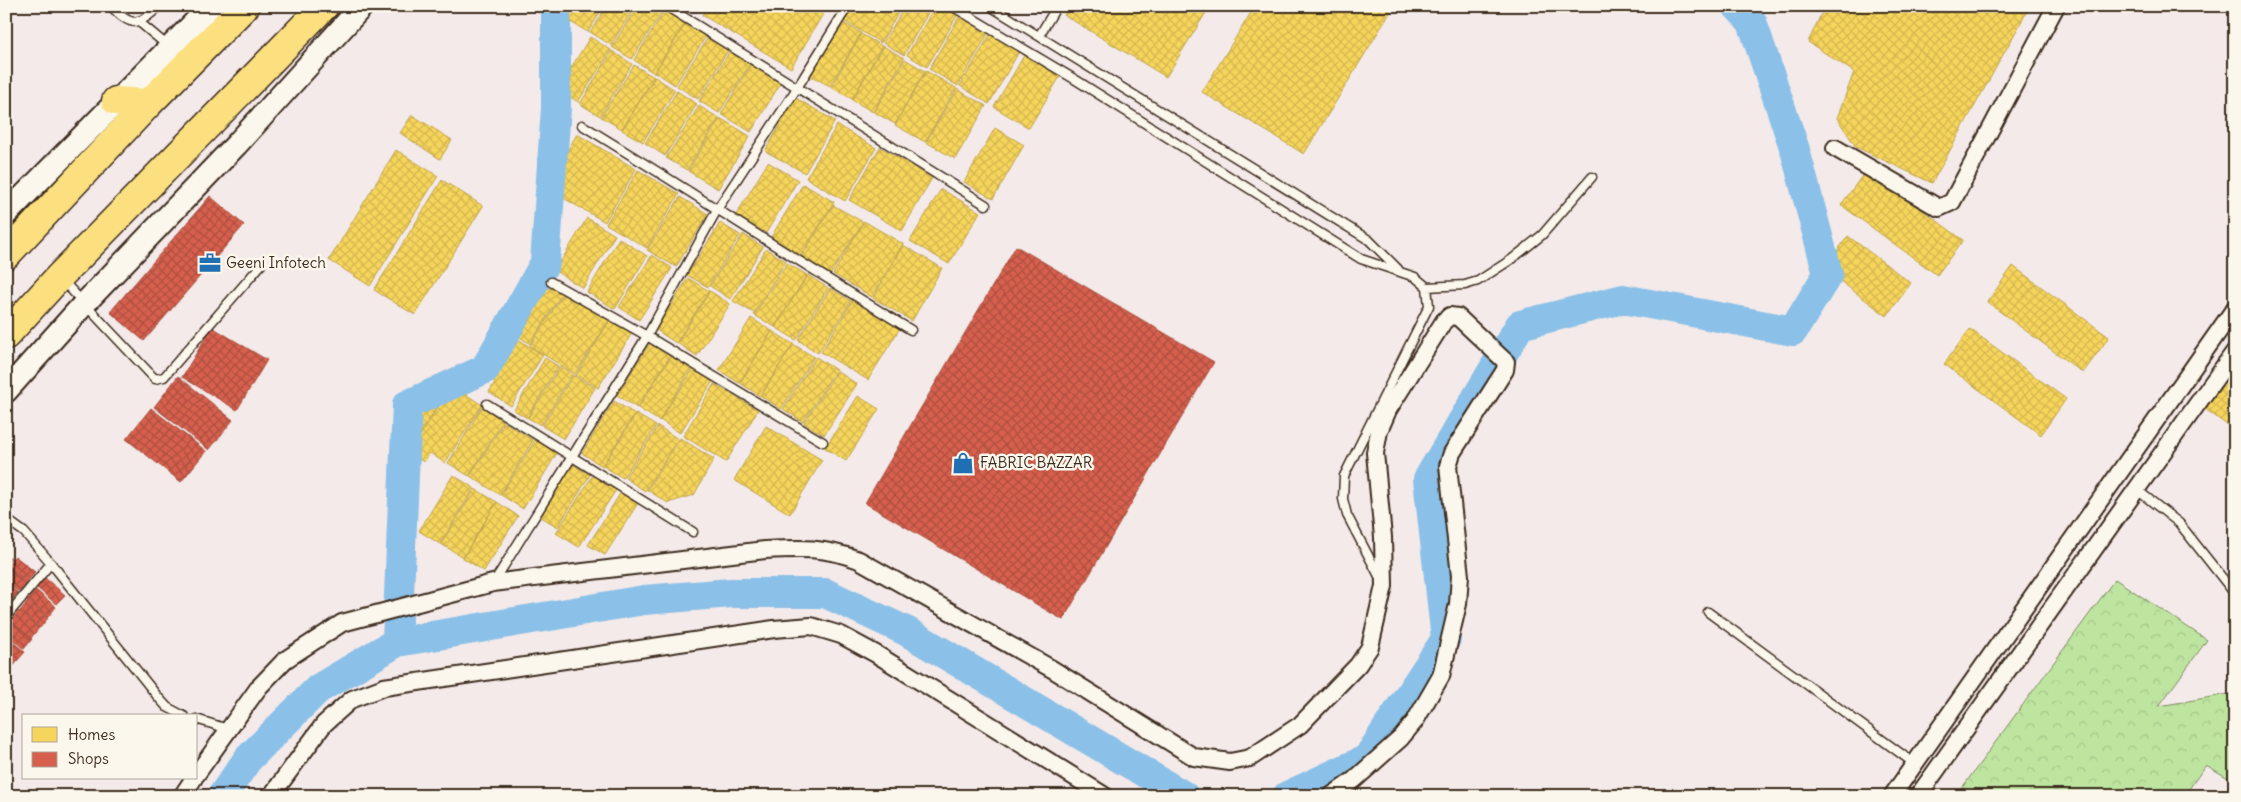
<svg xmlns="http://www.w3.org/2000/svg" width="2241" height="802" font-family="Delius,sans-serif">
<defs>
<pattern id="forest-crowns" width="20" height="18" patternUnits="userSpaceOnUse" patternTransform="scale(1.25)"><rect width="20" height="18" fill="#bee5a0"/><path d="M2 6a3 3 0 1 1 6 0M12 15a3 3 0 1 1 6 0" fill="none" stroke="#a4c589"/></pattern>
<pattern id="homes-cross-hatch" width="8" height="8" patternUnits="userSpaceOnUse" patternTransform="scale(1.25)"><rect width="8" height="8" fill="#f6d55c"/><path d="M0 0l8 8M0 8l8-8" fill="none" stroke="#d4b750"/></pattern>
<pattern id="shops-cross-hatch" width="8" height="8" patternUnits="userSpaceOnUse" patternTransform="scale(1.25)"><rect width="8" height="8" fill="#d6604d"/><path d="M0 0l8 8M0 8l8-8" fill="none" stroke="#af4f3f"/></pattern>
</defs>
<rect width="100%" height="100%" fill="#f4eae9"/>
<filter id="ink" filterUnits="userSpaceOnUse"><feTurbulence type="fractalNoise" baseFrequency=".02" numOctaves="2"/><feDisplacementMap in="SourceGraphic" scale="10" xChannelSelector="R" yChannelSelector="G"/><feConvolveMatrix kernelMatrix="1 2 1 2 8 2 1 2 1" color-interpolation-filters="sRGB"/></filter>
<g filter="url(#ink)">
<path fill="url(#forest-crowns)" stroke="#7c885f" d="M2115 579 2207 640 2159 706 2235 693V782L2206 765 2184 796H1956Z"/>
<path fill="url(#homes-cross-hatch)" stroke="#bea249" d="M546 6H571L564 18Z
M576 6H604L588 32 567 20Z
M607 6H635L611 45 590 32Z
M637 6 665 7 632 59 612 47Z
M707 6H810L823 14 791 68 702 15Z
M851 6H902L881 43 842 20Z
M905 6H932L904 55 883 43Z
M935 6H945L958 14 927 67 907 55Z
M1070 6H1210L1166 77 1064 15Z
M1255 6H1394L1304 154 1202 92Z
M1825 6H2030L1932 183 1856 147 1837 118 1854 72 1808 42Z
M666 8 687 20 654 73 634 60Z
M960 15 989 32 958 86 929 69Z
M688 20 708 33 675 85 655 72Z
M840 21 861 33 830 86 809 75Z
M991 33 1020 50 989 104 960 86Z
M710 34 730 47 698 99 677 86Z
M861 34 882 46 852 99 831 87Z
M590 37 611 50 578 102 558 89Z
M883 46 904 58 873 112 852 100Z
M731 49 752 61 719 113 699 101Z
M612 51 632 64 600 116 580 104Z
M1025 54 1061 75 1029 128 994 107Z
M905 59 925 71 895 124 874 112Z
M753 61 783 79 751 132 721 114Z
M634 65 654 77 622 129 601 117Z
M926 71 956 88 925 142 895 125Z
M655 77 675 90 643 142 622 130Z
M957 89 986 106 955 159 926 142Z
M677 91 697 104 665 156 645 143Z
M796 98 835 121 805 173 765 151Z
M699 106 719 118 687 170 666 158Z
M412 115 452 140 440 159 400 133Z
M720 118 750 136 718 189 688 171Z
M837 125 876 148 845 201 806 178Z
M995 128 1024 145 993 199 964 182Z
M577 134 636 169 605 222 546 188Z
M880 147 932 178 902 231 849 200Z
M396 150 438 176 370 286 329 260Z
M768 162 798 180 766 233 736 215Z
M1867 169 1963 240 1937 275 1841 205Z
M638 170 679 194 647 248 606 224Z
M442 180 483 206 415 315 374 290Z
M803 184 834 202 801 255 771 237Z
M941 189 980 212 949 264 910 241Z
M680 197 708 214 676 267 647 250Z
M833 205 863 222 830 275 801 257Z
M587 218 615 235 583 288 555 271Z
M864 221 903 244 872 297 833 274Z
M720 223 740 235 708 287 687 275Z
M743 234 763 247 730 299 710 286Z
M1848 236 1911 283 1887 316 1824 269Z
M619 238 647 256 615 309 587 292Z
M903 245 942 268 912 321 873 298Z
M766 249 786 261 754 313 733 301Z
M652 255 672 268 639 320 619 307Z
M787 263 807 275 775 327 754 315Z
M2013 266 2109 337 2083 373 1987 302Z
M808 275 828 288 796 340 775 327Z
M688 278 709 291 676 343 656 330Z
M542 279 563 292 530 344 510 331Z
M830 288 851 301 818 353 798 340Z
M565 291 610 319 575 374 530 346Z
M710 291 730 304 697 356 677 343Z
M853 300 900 328 868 380 821 352Z
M751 318 772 331 739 383 719 370Z
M610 320 632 333 598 388 576 375Z
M1970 329 2066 399 2041 435 1944 364Z
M772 331 793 344 760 396 740 383Z
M508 333 543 355 511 406 489 392 495 382 482 374Z
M650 343 670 356 637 408 617 395Z
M793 344 814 357 781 409 761 396Z
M2235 351V431L2197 403Z
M671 356 691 369 659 421 638 408Z
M816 357 836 370 803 422 783 409Z
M545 358 558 366 527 418 514 410Z
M560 366 572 374 541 425 528 418Z
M693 369 713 381 680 433 660 420Z
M837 371 857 384 824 435 804 423Z
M573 375 595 388 564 439 542 426Z
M441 377 451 384 409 452 396 444 401 436 392 430 422 383Z
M714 384 758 410 726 462 683 436Z
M452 385 482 405 445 463 430 453 424 462 409 453Z
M858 396 879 409 846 461 825 448Z
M614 401 635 414 602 466 582 453Z
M482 407 503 421 469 476 448 463Z
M636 414 656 426 623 478 603 466Z
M504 422 533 440 500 495 470 476Z
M658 426 678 439 645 491 625 478Z
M766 426 822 460 790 514 734 480Z
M680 438 714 459 694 495 668 503 647 490Z
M535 440 557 453 523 509 501 495Z
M573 464 590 475 558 527 541 517Z
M453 475 474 488 440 544 419 531Z
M593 475 616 490 579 547 556 533Z
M475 489 497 502 463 557 441 544Z
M621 492 638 503 605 555 588 545Z
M497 502 518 516 484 571 463 558Z
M2225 790 2233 796H2221Z"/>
<path fill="url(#shops-cross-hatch)" stroke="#a8503f" d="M210 196 244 225 144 341 110 312Z
M1016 246 1214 362 1063 620 865 503Z
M212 327 267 360 237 410 182 377Z
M178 376 233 420 209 450 154 407Z
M151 408 206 451 181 482 126 439Z
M6 554 11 558 6 564Z
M15 556 35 572 27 582 7 565Z
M7 566 27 583 19 592 6 582Z
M45 578 65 595 56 604 36 587Z
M6 583 18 593 10 603 6 600Z
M36 590 56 607 48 617 28 600Z
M28 601 48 618 40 628 20 611Z
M19 611 39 628 31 638 11 621Z
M12 622 32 639 24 649 6 634V629Z
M6 636 25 652 17 661 6 652Z
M6 653 17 662 10 670 6 666Z"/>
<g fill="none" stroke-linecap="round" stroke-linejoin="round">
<path stroke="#8bc0e8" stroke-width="30" d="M397 642 407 405 485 369 545 263 556 108V6
M222 796 248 759 318 689 397 642 644 600 731 593H825L906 631 1184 796
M1287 796 1367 759 1446 639 1428 479 1520 325 1623 299 1793 331 1828 274 1795 150 1752 22 1737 6"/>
<g stroke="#3b2a1e" stroke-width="11">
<path id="lane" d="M111 6C130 27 139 27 159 6
M666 6 986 205
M952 6 1076 80 1361 259 1415 277 1427 287 1429 306 1344 476 1343 499 1347 515 1380 578
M990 6 1369 240 1398 269
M138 21 169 47
M1039 36 1057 6
M582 125C692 192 800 263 911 330
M63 281 155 379 164 377 261 265
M551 282 647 336 823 442
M1427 287 1465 285 1478 281 1512 259 1542 235 1592 177
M487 404 693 532
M2136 489 2179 523 2235 594
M6 519 24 532 51 563 158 697 167 707 184 716
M494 582 647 336 718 208 797 88 848 6
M1708 612 1915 764
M6 617 51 563
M196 719 228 729"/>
</g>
<g stroke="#3b2a1e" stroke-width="20">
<path id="street" d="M1835 148 1939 208 1952 202 2056 6
M196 775 259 687 285 660 342 623 493 583 765 550C802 548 824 547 859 560L1052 669 1194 757 1230 762 1250 758 1300 725 1358 665 1370 647 1384 586 1383 537 1375 453 1379 431 1388 410 1444 321 1450 316 1458 317 1506 362 1505 370 1452 453 1448 466 1460 576 1458 604 1441 676 1415 721 1401 738 1354 780 1331 796
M182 796 194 778
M271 796 324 724 352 699 384 687 774 629 811 626 841 635 876 654 1105 796
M1892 796 2235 308
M1918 796 2235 351"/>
</g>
<g stroke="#3b2a1e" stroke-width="26">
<path id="secondary" d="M6 214 211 6
M6 391 84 304 236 145 362 6"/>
</g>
<g stroke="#3b2a1e" stroke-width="31">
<path id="highway" d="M116 101 149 103
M6 255 149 103 245 6
M6 335 59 277 324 6"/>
</g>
<use href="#lane" stroke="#fbf7ec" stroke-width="8"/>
<use href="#street" stroke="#fbf7ec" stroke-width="16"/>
<use href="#secondary" stroke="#fbf7ec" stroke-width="22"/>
<use href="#highway" stroke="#fce080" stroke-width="28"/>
</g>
</g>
<defs>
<g id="office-bare" transform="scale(1.725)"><path d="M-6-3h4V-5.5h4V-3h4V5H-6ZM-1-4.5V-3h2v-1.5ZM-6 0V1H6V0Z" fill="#1f6fb2" stroke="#fbf7ec" stroke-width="2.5" paint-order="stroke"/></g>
<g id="shop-bare" transform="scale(1.725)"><path d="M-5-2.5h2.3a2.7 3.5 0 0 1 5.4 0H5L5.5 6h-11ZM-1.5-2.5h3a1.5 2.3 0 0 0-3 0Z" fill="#1f6fb2" stroke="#fbf7ec" stroke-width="2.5" paint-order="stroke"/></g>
</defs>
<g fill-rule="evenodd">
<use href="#office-bare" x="210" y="263"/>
<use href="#shop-bare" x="963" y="463"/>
</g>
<g text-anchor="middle" stroke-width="5" stroke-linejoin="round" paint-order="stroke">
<g font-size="15" fill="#3b2a1e" stroke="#fbf7ec" text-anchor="start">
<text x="226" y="268">Geeni Infotech</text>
<text x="980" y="468">FABRIC BAZZAR</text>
</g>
</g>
<rect width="2241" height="802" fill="none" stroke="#fbf7ec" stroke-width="25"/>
<rect x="12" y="12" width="2216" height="777" fill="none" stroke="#3b2a1e" stroke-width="2" filter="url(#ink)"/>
<rect x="22" y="714" width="175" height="65" fill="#fbf7ec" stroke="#aea59a"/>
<rect x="32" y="727" width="25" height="15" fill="#f6d55c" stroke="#aea59a"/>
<text x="68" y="740" font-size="15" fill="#3b2a1e">Homes</text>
<rect x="32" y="752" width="25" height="15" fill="#d6604d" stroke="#aea59a"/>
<text x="68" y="764" font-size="15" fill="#3b2a1e">Shops</text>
</svg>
